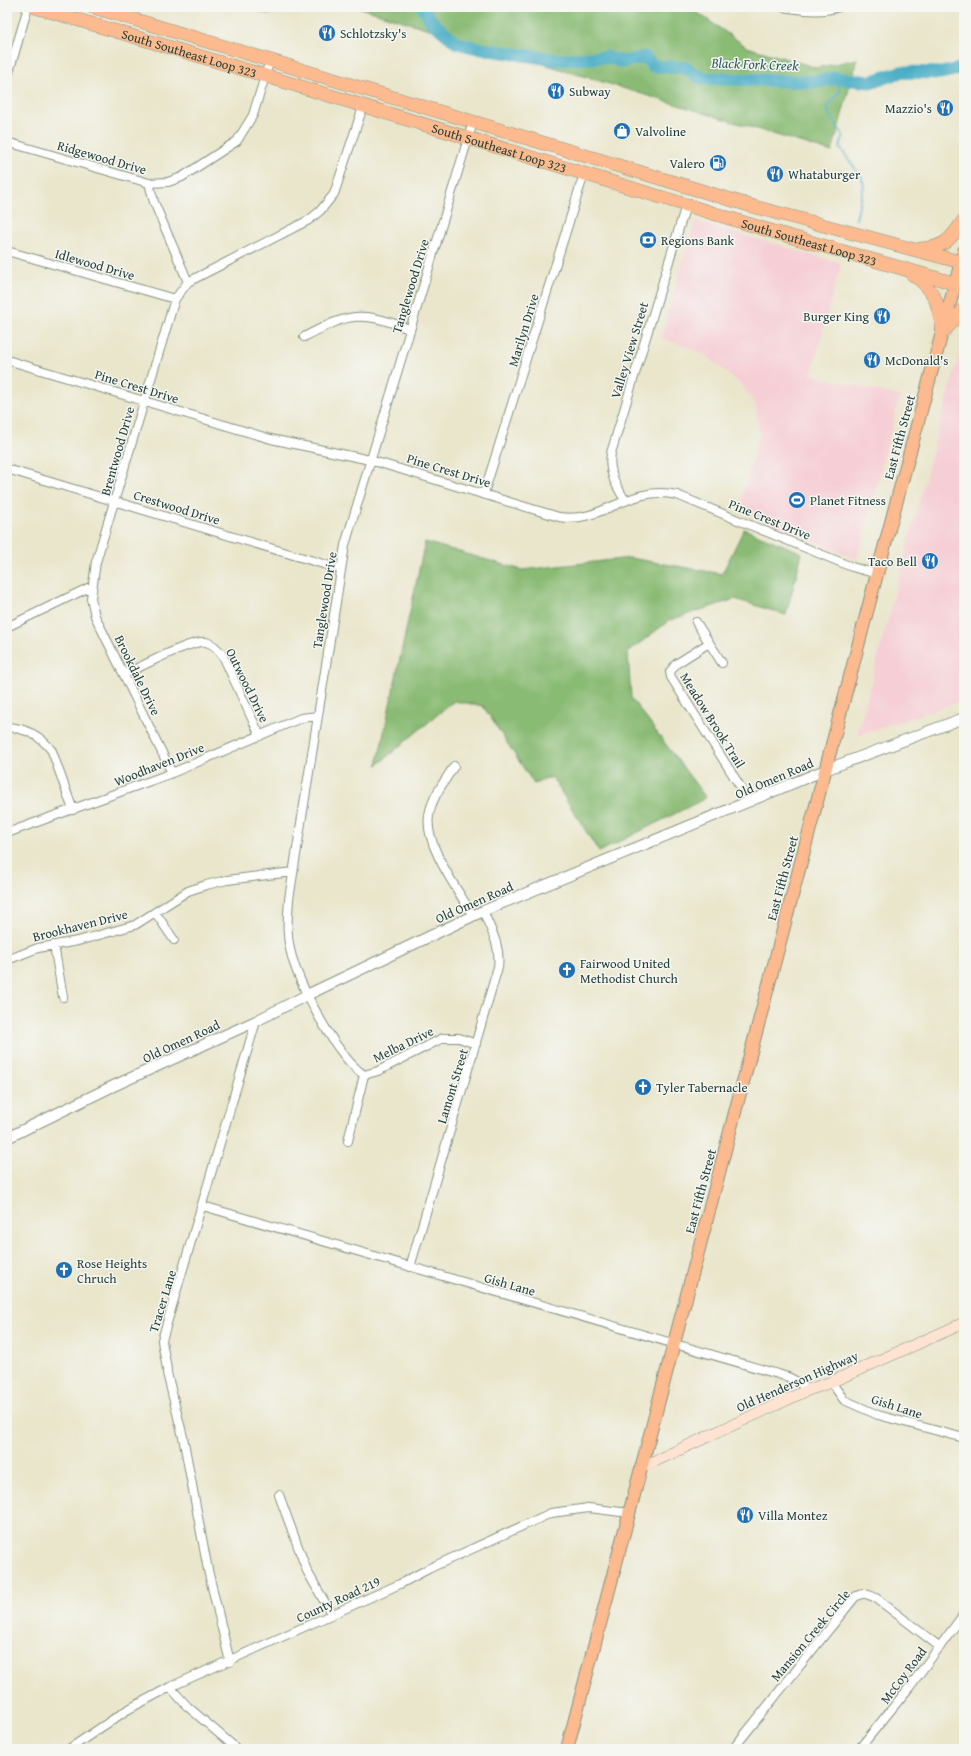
<svg xmlns="http://www.w3.org/2000/svg" width="971" height="1756" font-family="'Gentium Book Plus',serif">
<rect width="100%" height="100%" fill="#f6f6f2"/>
<filter id="ink" filterUnits="userSpaceOnUse"><feTurbulence type="fractalNoise" baseFrequency=".025" numOctaves="2"/><feDisplacementMap in="SourceGraphic" scale="8" xChannelSelector="R" yChannelSelector="G"/><feConvolveMatrix kernelMatrix="1 2 1 2 8 2 1 2 1" color-interpolation-filters="sRGB"/></filter>
<filter id="wash" filterUnits="userSpaceOnUse"><feTurbulence type="fractalNoise" baseFrequency=".012" numOctaves="4" result="noise"/><feDisplacementMap in="SourceGraphic" scale="16" xChannelSelector="R" yChannelSelector="G"/><feGaussianBlur stdDeviation="0.9" result="paint"/><feColorMatrix in="noise" values="0 0 0 0 0 0 0 0 0 0 0 0 0 0 0 0 0 1.4 0 .05"/><feComposite in="paint" operator="in"/></filter>
<g filter="url(#wash)">
<rect width="100%" height="100%" fill="#eae6cc"/>
<path fill="#f6cfd6" d="M695 221 841 263 811 375 900 396 857 560 739 509 760 433 755 403 741 385 708 357 691 348 661 338Z
M964 338V700L857 736 940 423Z"/>
<path fill="#8abb74" stroke="#547c54" d="M244 7H317L268 14Z
M357 7H689L747 47 817 68 857 59 832 152Z
M744 529 802 553 786 615 735 599 670 620 628 652 631 698 706 798 599 852 552 777 534 784 483 706 454 701 377 765 425 542 522 570 630 558 722 574Z"/>
<g fill="none" stroke-linecap="round" stroke-linejoin="round">
<path stroke="#44acc4" stroke-width="2" d="M836 78 840 91 827 108 829 114 843 135 840 148 861 176 864 185 856 219"/>
<path stroke="#44acc4" stroke-width="13" d="M423 7 431 21 457 43 482 49 558 60 606 57 623 62 645 57 653 66 686 68 701 78 814 82 836 78 870 82 901 72 941 73 964 68"/>
</g>
</g>
<g filter="url(#ink)">
<g fill="none" stroke-linecap="round" stroke-linejoin="round">
<g stroke="#849280" stroke-width="10">
<path id="minor" d="M782 7C801 10 821 13 839 7
M7 79 28 7
M7 142 149 183 168 182 182 177 237 141 253 115 270 60
M149 183 154 202 188 282
M7 251 175 299
M304 337C350 313 360 310 409 329
M7 360 271 439 370 460 559 517C604 524 628 484 677 495L852 567 877 574
M7 469 340 569
M484 493 584 174
M625 500C615 484 608 472 611 453L686 205
M696 622 722 663
M7 627 92 586
M709 643 676 664 670 672 671 677 750 802
M125 674C141 667 192 639 206 642 214 644 219 650 223 656L260 736
M7 727C26 728 41 736 52 751L73 810
M454 766C445 781 431 798 429 816 424 845 459 891 473 916
M172 773 95 616 91 598 96 562 175 299 188 282 309 220 320 211 334 194 363 107
M7 833 172 773 301 718 318 716
M155 912 174 940
M54 945 63 997
M7 960 38 948 78 941 135 925 188 891 206 885 227 880 293 872
M364 1075C336 1056 297 982 290 949 286 932 288 916 289 899L345 545 473 122
M364 1075 378 1071 443 1038H459L476 1044
M348 1141 364 1075
M203 1206 788 1377 798 1382 808 1390
M410 1267 498 967C501 946 491 930 483 911
M831 1382 844 1400 878 1415 964 1438
M279 1495 307 1571 332 1615
M230 1662 208 1570 183 1437 167 1373C167 1362 163 1352 162 1340L256 1021
M170 1687 187 1706 237 1749
M69 1749 127 1710 170 1687 400 1584 430 1568 551 1513 589 1508 629 1513
M733 1749 855 1597C863 1592 867 1594 876 1598L940 1647
M859 1749 908 1689 964 1614"/>
</g>
<g stroke="#849280" stroke-width="12">
<path id="tertiary" d="M7 1138 109 1088 256 1021 307 995 483 911 825 770 964 718"/>
</g>
<g stroke="#849280" stroke-width="12">
<path id="secondary" d="M642 1467 808 1390 831 1382 964 1323"/>
</g>
<g stroke="#849280" stroke-width="14">
<path id="primary" d="M567 1749 877 574 964 251"/>
</g>
<g stroke="#849280" stroke-width="14">
<g id="trunk">
<path id="s1" d="M35 7 266 76 771 231 964 286"/>
<path d="M93 7 755 207 964 263"/>
<path d="M920 249C946 247 950 240 964 220"/>
<path d="M912 274C937 291 938 304 943 332"/>
<path d="M943 332 964 309"/>
</g>
</g>
<use href="#minor" stroke="#fff" stroke-width="8"/>
<use href="#tertiary" stroke="#fff" stroke-width="10"/>
<use href="#secondary" stroke="#fee3d2" stroke-width="11"/>
<use href="#primary" stroke="#fcba8e" stroke-width="12"/>
<use href="#trunk" stroke="#fcba8e" stroke-width="13"/>
</g>
</g>
<defs>
<g id="restaurant-disc" transform="scale(0.9)"><circle r="9.5" fill="#1f6fb2" stroke="#f6f6f2"/><path d="M-5-6h1v4h1v-4h1v4h1v-4h1v5L-1.5 .5V6h-2V.5L-5-1ZM5-6V6H3V1.5H1.5Q1.5-4 5-6Z" fill="#fff"/></g>
<g id="shop-disc" transform="scale(0.9)"><circle r="9.5" fill="#1f6fb2" stroke="#f6f6f2"/><path d="M-5-2.5h2.3a2.7 3.5 0 0 1 5.4 0H5L5.5 6h-11ZM-1.5-2.5h3a1.5 2.3 0 0 0-3 0Z" fill="#fff"/></g>
<g id="fuel-disc" transform="scale(0.9)"><circle r="9.5" fill="#1f6fb2" stroke="#f6f6f2"/><path d="M-5.5-6h7V0h2V4h1.3V-2.5L3-4.5l.8-.8L6-3V5H2.5V1h-1V6h-7ZM-4.2-4.7v3.2H.2V-4.7Z" fill="#fff"/></g>
<g id="bank-disc" transform="scale(0.9)"><circle r="9.5" fill="#1f6fb2" stroke="#f6f6f2"/><path d="M-6-4H6V4H-6ZM0-2.3a2.3 2.3 0 1 0 0 4.6a2.3 2.3 0 1 0 0-4.6Z" fill="#fff"/></g>
<g id="stadium-disc" transform="scale(0.9)"><circle r="9.5" fill="#1f6fb2" stroke="#f6f6f2"/><path d="M0-5a6.5 5 0 1 0 0 10a6.5 5 0 1 0 0-10ZM-3.5-1.8h7v3.6h-7Z" fill="#fff"/></g>
<g id="church-disc" transform="scale(0.9)"><circle r="9.5" fill="#1f6fb2" stroke="#f6f6f2"/><path d="M-1.2-6h2.4v3.5h3.3v2.4h-3.3V6h-2.4V-.1h-3.3v-2.4h3.3Z" fill="#fff"/></g>
</defs>
<g fill-rule="evenodd">
<use href="#restaurant-disc" x="327" y="33"/>
<use href="#restaurant-disc" x="556" y="91"/>
<use href="#restaurant-disc" x="945" y="108"/>
<use href="#shop-disc" x="622" y="131"/>
<use href="#fuel-disc" x="718" y="163"/>
<use href="#restaurant-disc" x="775" y="174"/>
<use href="#bank-disc" x="648" y="240"/>
<use href="#restaurant-disc" x="882" y="316"/>
<use href="#restaurant-disc" x="872" y="360"/>
<use href="#stadium-disc" x="797" y="500"/>
<use href="#restaurant-disc" x="930" y="561"/>
<use href="#church-disc" x="567" y="970"/>
<use href="#church-disc" x="643" y="1087"/>
<use href="#church-disc" x="64" y="1270"/>
<use href="#restaurant-disc" x="745" y="1515"/>
</g>
<g text-anchor="middle" stroke-width="3" stroke-linejoin="round" paint-order="stroke">
<g font-size="13" fill="#1f3d34" stroke="#f6f6f2" text-anchor="start">
<text x="340" y="38">Schlotzsky's</text>
<text x="569" y="96">Subway</text>
<text x="932" y="113" text-anchor="end">Mazzio's</text>
<text x="635" y="136">Valvoline</text>
<text x="705" y="168" text-anchor="end">Valero</text>
<text x="788" y="179">Whataburger</text>
<text x="661" y="245">Regions Bank</text>
<text x="869" y="321" text-anchor="end">Burger King</text>
<text x="885" y="365">McDonald's</text>
<text x="810" y="505">Planet Fitness</text>
<text x="917" y="566" text-anchor="end">Taco Bell</text>
<text x="580" y="968">Fairwood United<tspan x="580" dy="15">Methodist Church</tspan></text>
<text x="656" y="1092">Tyler Tabernacle</text>
<text x="77" y="1268">Rose Heights<tspan x="77" dy="15">Chruch</tspan></text>
<text x="758" y="1520">Villa Montez</text>
</g>
<g font-size="13" fill="#1f3d34" stroke="#f6f6f2">
<text dy="5" stroke="none"><textPath href="#s1" startOffset="161">South Southeast Loop 323</textPath></text>
<text dy="5" stroke="none"><textPath href="#s1" startOffset="485">South Southeast Loop 323</textPath></text>
<text transform="translate(102 157) rotate(16)" y="5">Ridgewood Drive</text>
<text dy="5" stroke="none"><textPath href="#s1" startOffset="809">South Southeast Loop 323</textPath></text>
<text transform="translate(95 264) rotate(16)" y="5">Idlewood Drive</text>
<text transform="translate(410 286) rotate(-73)" y="5">Tanglewood Drive</text>
<text transform="translate(523 330) rotate(-73)" y="5">Marilyn Drive</text>
<text transform="translate(629 350) rotate(-73)" y="5">Valley View Street</text>
<text transform="translate(137 386) rotate(17)" y="5">Pine Crest Drive</text>
<text transform="translate(899 437) rotate(-75)" y="5">East Fifth Street</text>
<text transform="translate(117 451) rotate(-74)" y="5">Brentwood Drive</text>
<text transform="translate(449 470) rotate(17)" y="5">Pine Crest Drive</text>
<text transform="translate(177 507) rotate(17)" y="5">Crestwood Drive</text>
<text transform="translate(770 519) rotate(22)" y="5">Pine Crest Drive</text>
<text transform="translate(324 600) rotate(-81)" y="5">Tanglewood Drive</text>
<text transform="translate(138 675) rotate(64)" y="5">Brookdale Drive</text>
<text transform="translate(248 685) rotate(64)" y="5">Outwood Drive</text>
<text transform="translate(713 720) rotate(58)" y="5">Meadow Brook Trail</text>
<text transform="translate(159 764) rotate(-22)" y="5">Woodhaven Drive</text>
<text transform="translate(774 778) rotate(-23)" y="5">Old Omen Road</text>
<text transform="translate(782 878) rotate(-75)" y="5">East Fifth Street</text>
<text transform="translate(474 902) rotate(-24)" y="5">Old Omen Road</text>
<text transform="translate(80 925) rotate(-14)" y="5">Brookhaven Drive</text>
<text transform="translate(181 1041) rotate(-25)" y="5">Old Omen Road</text>
<text transform="translate(403 1044) rotate(-26)" y="5">Melba Drive</text>
<text transform="translate(452 1086) rotate(-73)" y="5">Lamont Street</text>
<text transform="translate(700 1191) rotate(-75)" y="5">East Fifth Street</text>
<text transform="translate(510 1284) rotate(16)" y="5">Gish Lane</text>
<text transform="translate(162 1301) rotate(-73)" y="5">Tracer Lane</text>
<text transform="translate(797 1381) rotate(-24)" y="5">Old Henderson Highway</text>
<text transform="translate(897 1406) rotate(18)" y="5">Gish Lane</text>
<text transform="translate(338 1599) rotate(-25)" y="5">County Road 219</text>
<text transform="translate(810 1635) rotate(-50)" y="5">Mansion Creek Circle</text>
<text transform="translate(903 1675) rotate(-53)" y="5">McCoy Road</text>
</g>
<g font-size="14" font-style="italic" fill="#2a5e5f" stroke="#f6f6f2">
<text transform="translate(755 64) rotate(2)" y="5">Black Fork Creek</text>
</g>
</g>
<rect width="971" height="1756" fill="none" stroke="#f6f6f2" stroke-width="24"/>
</svg>
